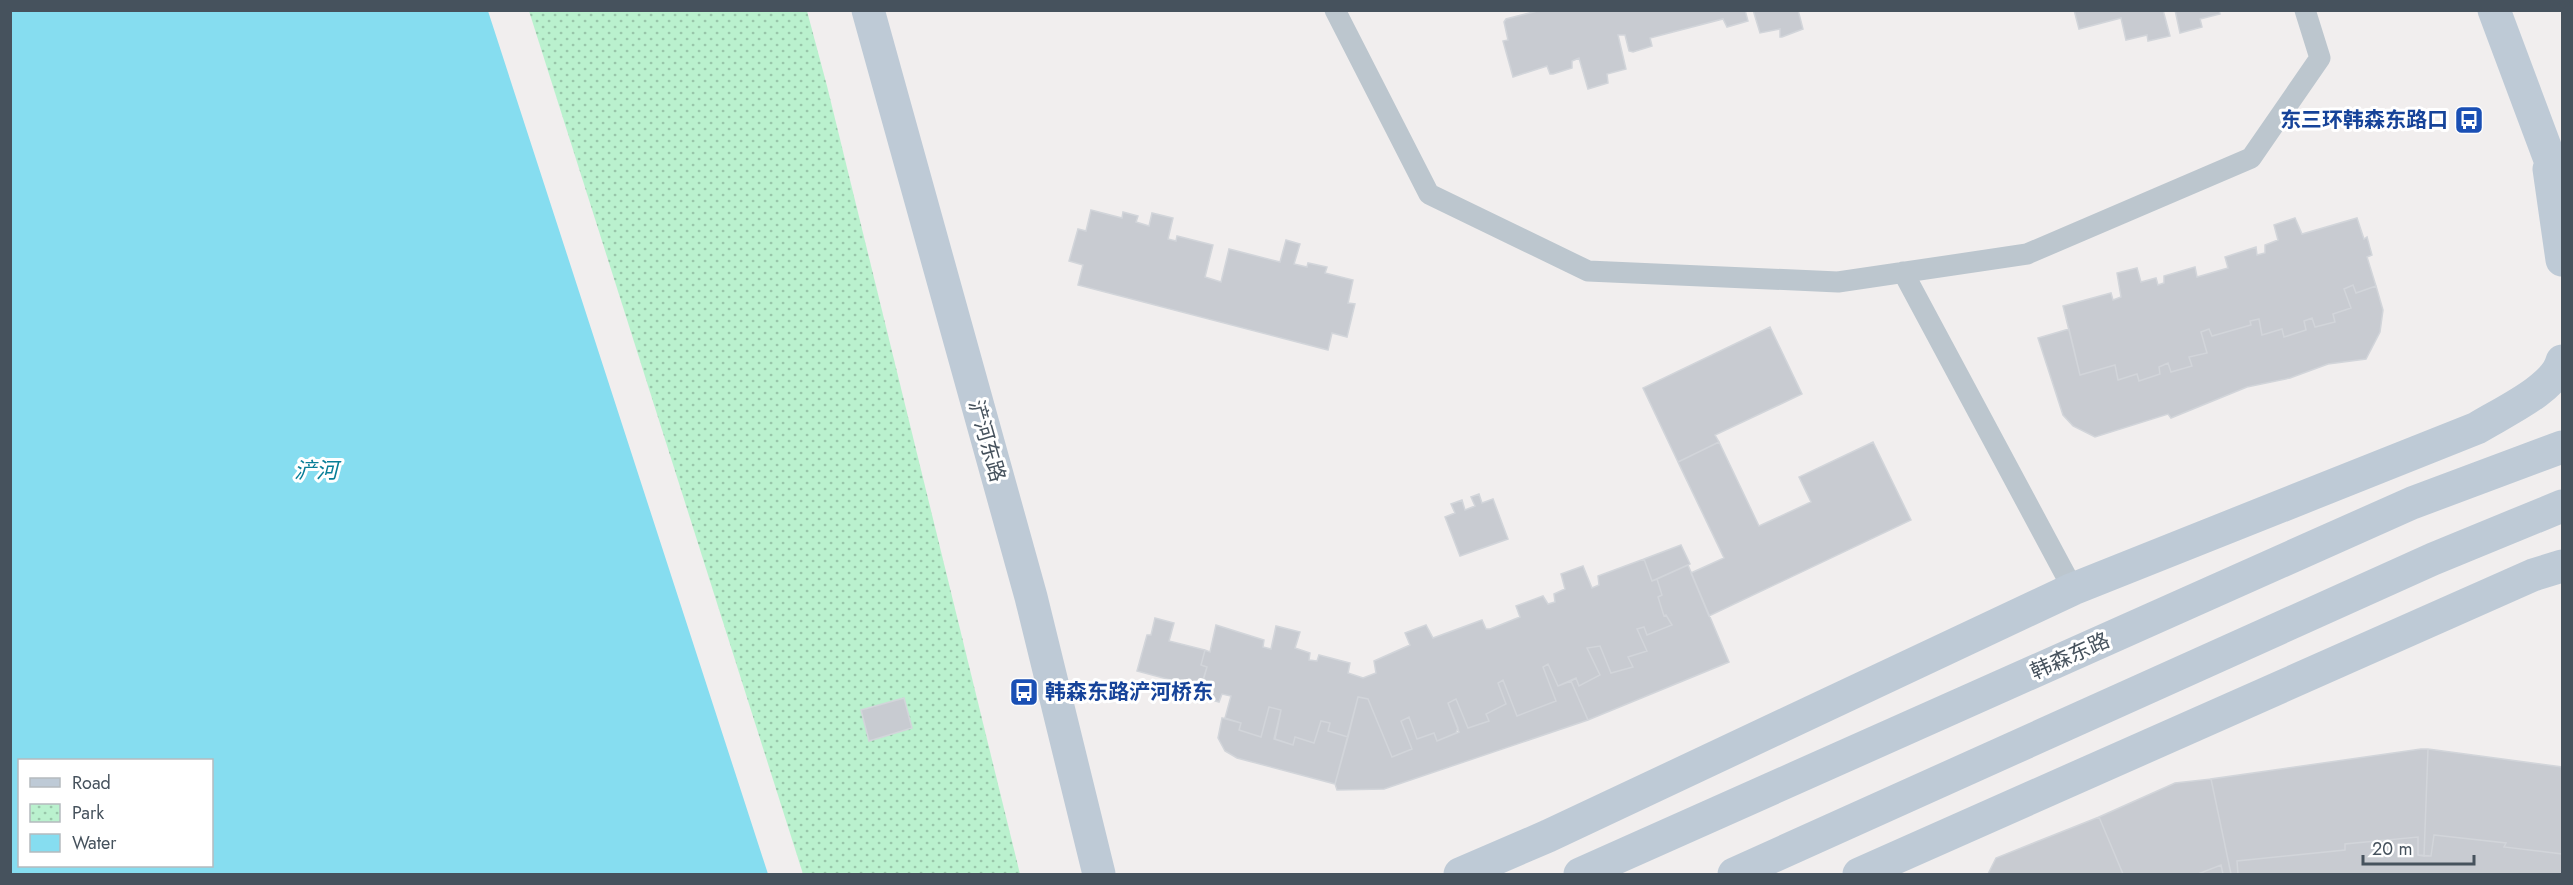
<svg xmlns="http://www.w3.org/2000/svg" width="2573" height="885" font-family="Jost,'Noto Sans SC',sans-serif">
<defs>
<pattern id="park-dots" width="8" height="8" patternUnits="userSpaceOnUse" patternTransform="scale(1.5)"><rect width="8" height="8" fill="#baf1ce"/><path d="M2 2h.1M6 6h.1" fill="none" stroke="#99c6aa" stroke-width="1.8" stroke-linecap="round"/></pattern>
</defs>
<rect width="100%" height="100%" fill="#f1eeee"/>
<path fill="url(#park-dots)" d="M529 11H807L827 86 1020 874H803Z"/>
<path fill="#86ddf0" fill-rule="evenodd" d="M10 11H488L768 874H11ZM20 760H212V866H20Z"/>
<path fill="#c8cbd1" stroke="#d2d5da" stroke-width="1.5" d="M1541 10H1745L1748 21 1727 27 1723 19 1650 38 1652 46 1633 52 1629 51 1625 35H1618L1626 69 1607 74 1608 83 1588 89 1579 58 1572 61V68L1553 74H1550L1547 66 1513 77 1503 41 1508 40 1504 22 1506 19Z
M1753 10H1798L1803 29 1782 37H1780V29L1760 33Z
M2074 10H2163L2170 36 2148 41 2147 35 2126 40 2121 18 2079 29Z
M2175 10H2219L2220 14 2200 19 2202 27 2180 33Z
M1091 210 1122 218 1123 212 1138 216 1136 222 1149 226 1152 213 1173 218 1168 239 1176 241 1177 236 1213 245 1205 277 1221 282 1229 249 1280 262 1286 240 1300 244 1294 264 1307 267 1308 263 1327 267 1325 273 1353 280 1348 303 1355 304 1347 337 1332 333 1328 350 1078 285 1083 265 1069 261 1078 229 1086 231Z
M2295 218 2302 234 2357 218 2364 239 2367 237 2372 255 2367 257 2376 286 2356 293 2353 285 2344 289 2351 308 2333 314 2335 322 2315 327 2312 318 2304 321 2306 330 2284 337 2282 329 2262 335 2259 319 2250 321 2251 325 2212 336 2209 329 2201 332 2207 353 2189 357 2192 366 2171 372 2168 363 2159 367 2160 374 2139 381 2137 374 2118 380 2115 365 2080 375 2063 306 2111 293 2113 300 2121 297 2117 273 2137 268 2141 282 2156 278 2158 285 2164 283V276L2195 267 2197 277 2228 268 2225 257 2256 247 2257 255 2265 253V245L2278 240 2274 225Z
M2353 285 2356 293 2376 286 2383 310 2380 332 2366 359 2328 364 2290 378 2247 387 2171 418 2168 414 2095 437 2073 426 2063 415 2038 338 2069 329 2080 375 2115 365 2118 380 2137 374 2139 381 2160 374 2159 367 2168 363 2171 372 2192 366 2189 357 2207 353 2201 332 2209 329 2212 336 2251 325 2250 321 2259 319 2262 335 2282 329 2284 337 2306 330 2304 321 2312 318 2315 327 2335 322 2333 314 2351 308 2344 289Z
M1770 327 1802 394 1715 435 1719 442 1678 462 1643 388Z
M1719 442 1759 526 1811 502 1799 477 1873 442 1911 520 1709 616 1691 573 1724 558 1678 462Z
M1479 494 1482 503 1493 499 1508 539 1460 556 1445 517 1455 513 1451 504 1462 500 1465 510 1475 506 1471 497Z
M1681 545 1690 564 1652 581 1644 559Z
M1644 559 1652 581 1657 579 1662 595 1658 597 1664 616 1666 615 1672 625 1647 635 1644 627 1637 629 1647 651 1628 657 1633 667 1611 673 1600 646 1587 648 1600 675 1579 686 1576 678 1558 686 1548 664 1543 667 1556 701 1517 716 1503 680 1498 683 1506 704 1486 714 1489 721 1468 728 1456 699 1448 703 1458 728 1456 733 1437 741 1434 733 1417 739 1409 717 1401 721 1412 749 1392 757 1368 699 1358 697 1348 737 1328 731 1330 723 1321 721 1314 743 1295 737 1293 745 1274 739 1281 710 1269 707 1261 737 1239 730 1241 723 1225 718 1231 696 1222 694 1219 702 1198 696 1207 667 1201 665 1205 650 1210 652 1216 625 1264 640 1263 647 1271 649 1276 626 1300 632 1295 648 1310 653 1309 660 1317 661 1319 655 1350 663 1348 673 1363 678 1376 673 1374 661 1410 645 1405 633 1426 625 1433 638 1482 620 1486 629H1490L1520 617 1516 606 1543 596 1548 604 1555 602 1554 594 1565 589 1561 574 1583 566 1592 588 1599 585 1598 576Z
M1688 565 1729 662 1588 720 1571 681 1576 678 1579 686 1600 675 1587 648 1600 646 1611 673 1633 667 1628 657 1647 651 1637 629 1644 627 1647 635 1672 625 1666 615 1664 616 1658 597 1662 595 1657 579Z
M1155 618 1174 623 1169 641 1205 650 1201 665 1207 667 1201 688 1137 671 1147 635H1151Z
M1548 664 1558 686 1571 681 1588 720 1384 789 1337 790 1335 784 1358 697 1368 699 1392 757 1412 749 1401 721 1409 717 1417 739 1434 733 1437 741 1459 732 1448 703 1456 699 1468 728 1489 721 1486 714 1506 704 1498 683 1503 680 1517 716 1556 701 1543 667Z
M904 698 912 728 869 741 861 710Z
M1269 707 1281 710 1275 739 1293 745 1295 737 1314 743 1321 721 1330 723 1328 731 1348 737 1335 784 1237 758 1225 751 1218 738 1222 718 1241 723 1239 730 1261 737Z
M2421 749H2428L2424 856 2418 855V837L2345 844V850L2237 861 2238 874H2231L2211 779Z
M2428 749 2562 767V854L2504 847 2506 843 2434 835 2431 856H2424Z
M2211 779 2231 874H2223L2221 865 2198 874H2123L2099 817 2175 783Z
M2099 817 2123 874H1988L1996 858Z
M2434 835 2506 843 2504 847 2562 854V874H2238L2237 861 2345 850V844L2418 837V855L2431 856Z
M2221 865 2223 874H2198Z"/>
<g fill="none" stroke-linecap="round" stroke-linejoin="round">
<path stroke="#bcc6ce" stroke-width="21" d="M1335 10 1429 194 1588 271 1838 282 2027 254 2251 158 2320 58 2305 10
M1903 272 2073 589"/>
<path stroke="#becad6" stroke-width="33" d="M868 10 1031 597 1099 874
M2494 10 2562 192
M2549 169 2562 260
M1460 874 1548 836 2073 589 2477 428C2501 413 2555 389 2562 361
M1580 874 2412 503 2562 447
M1734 874 2433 559 2562 506
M1859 874 2533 575 2562 566"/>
</g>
<defs>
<g id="bus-square" transform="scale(1.5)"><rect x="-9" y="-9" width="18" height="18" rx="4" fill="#1a4fb4" stroke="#fff"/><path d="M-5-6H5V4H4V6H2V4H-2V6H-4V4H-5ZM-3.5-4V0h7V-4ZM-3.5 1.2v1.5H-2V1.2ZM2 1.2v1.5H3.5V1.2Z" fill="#fff"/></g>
</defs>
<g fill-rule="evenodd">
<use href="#bus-square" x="2469" y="120"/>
<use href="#bus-square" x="1024" y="692"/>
</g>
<g text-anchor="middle" stroke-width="6" stroke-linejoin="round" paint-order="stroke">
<g font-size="21" font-weight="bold" fill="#164399" stroke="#fff" text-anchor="end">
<text x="2448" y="127">东三环韩森东路口</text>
<text x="1045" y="699" text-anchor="start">韩森东路浐河桥东</text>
</g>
<g font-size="21" fill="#46525d" stroke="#fff">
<text transform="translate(987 441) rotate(74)" y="7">浐河东路</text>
<text transform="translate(2070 656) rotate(-24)" y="7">韩森东路</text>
</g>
<g font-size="22" font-style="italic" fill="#087e97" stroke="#fff">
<text x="316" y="478">浐河</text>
</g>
</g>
<rect width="2573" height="885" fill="none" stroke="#46525d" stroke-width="24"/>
<rect x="18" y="759" width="195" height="108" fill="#ffffff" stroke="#b5babe" stroke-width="1.5"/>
<rect x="30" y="778" width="30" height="9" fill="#becad6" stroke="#b5babe" stroke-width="1.5"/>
<text x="72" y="789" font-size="18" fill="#46525d">Road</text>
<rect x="30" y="804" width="30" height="18" fill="url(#park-dots)" stroke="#b5babe" stroke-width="1.5"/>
<text x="72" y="819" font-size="18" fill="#46525d">Park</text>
<rect x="30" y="834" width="30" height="18" fill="#86ddf0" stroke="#b5babe" stroke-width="1.5"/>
<text x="72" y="849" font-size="18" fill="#46525d">Water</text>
<path d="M2363 855v9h111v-9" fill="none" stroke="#46525d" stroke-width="3"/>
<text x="2372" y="855" font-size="18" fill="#46525d" stroke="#ffffff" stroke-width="4.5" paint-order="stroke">20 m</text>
</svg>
